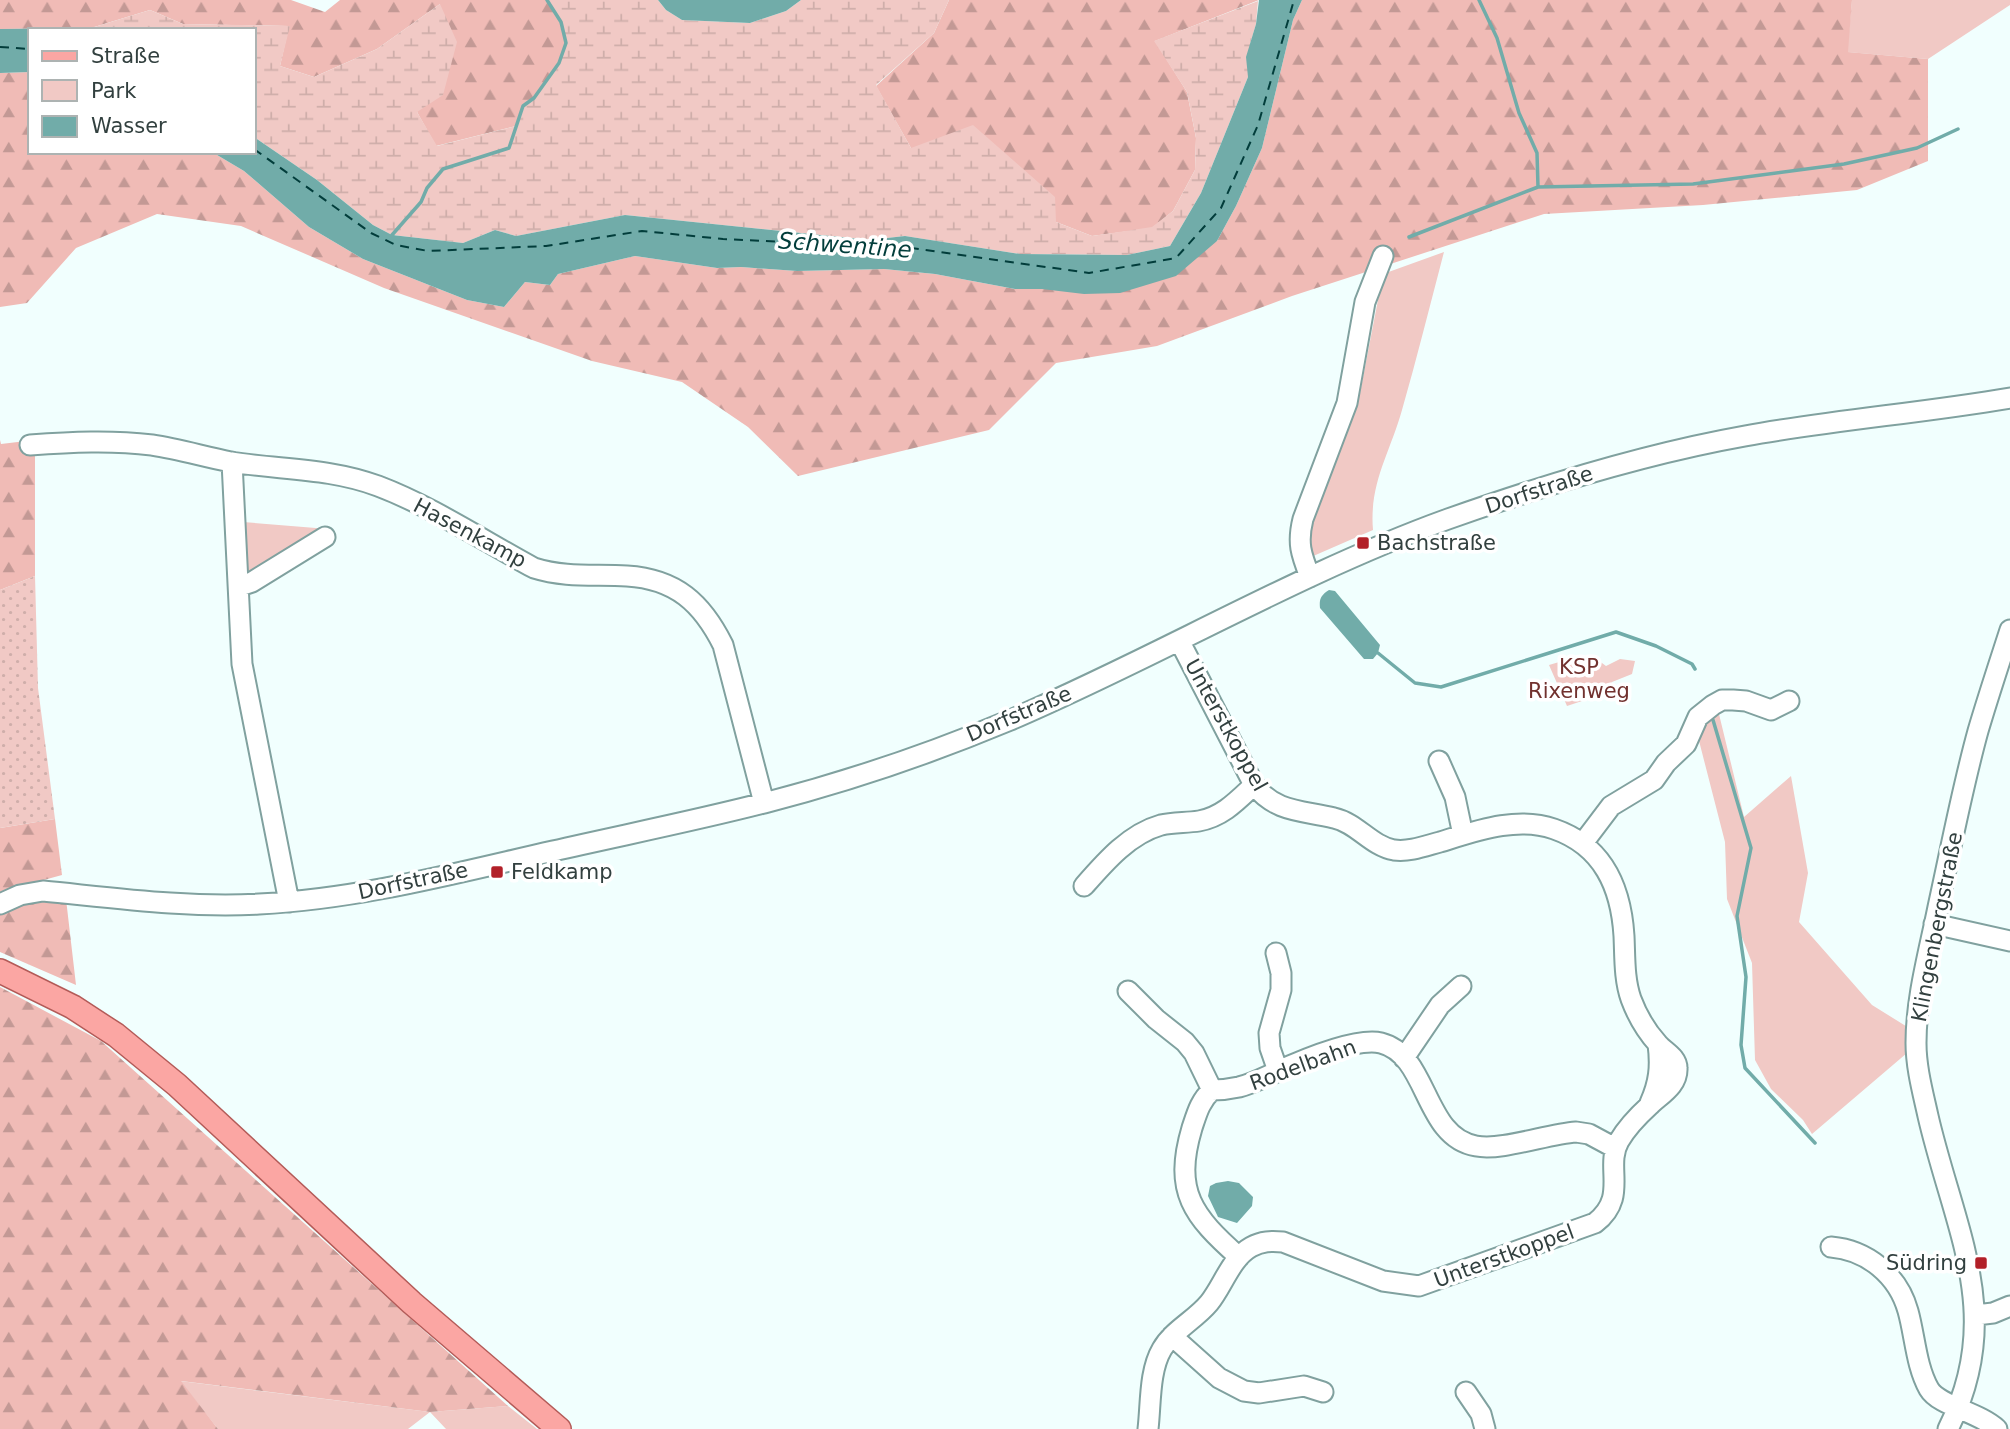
<svg xmlns="http://www.w3.org/2000/svg" width="2010" height="1429" font-family="'DejaVu Sans',sans-serif">
<defs>
<pattern id="forest-firs" width="22" height="20" patternUnits="userSpaceOnUse" patternTransform="scale(1.75)"><rect width="22" height="20" fill="#f0bbb6"/><path d="M5 1l3.5 6h-7zM16 11l3.5 6h-7z" fill="#c39995"/></pattern>
<pattern id="wetland-marsh" width="20" height="14" patternUnits="userSpaceOnUse" patternTransform="scale(1.75)"><rect width="20" height="14" fill="#f1c9c5"/><path d="M1 5h8M5 5V1M11 12h8M15 12V8" fill="none" stroke="#cfaeaa"/></pattern>
<pattern id="garden-dots" width="8" height="8" patternUnits="userSpaceOnUse" patternTransform="scale(1.75)"><rect width="8" height="8" fill="#f1c9c5"/><path d="M2 2h.1M6 6h.1" fill="none" stroke="#cfaeaa" stroke-width="1.8" stroke-linecap="round"/></pattern>
</defs>
<rect width="100%" height="100%" fill="#f1fffe"/>
<path fill="#f1c9c5" d="M1852 0H2010V5L1928 59 1847 52Z
M1444 252C1430 305 1417 358 1402 410 1390 453 1369 483 1373 530L1311 557 1306 536 1360 393 1383 274Z
M243 522 328 529 246 578Z
M1576 657 1598 660 1606 666 1620 659 1635 661 1632 674 1612 682 1600 695 1567 706 1549 665Z
M1718 710 1744 817 1791 776 1808 873 1799 922 1872 1005 1909 1028 1907 1053 1812 1134 1803 1120 1771 1089 1755 1060 1752 963 1727 899 1725 842 1697 733Z
M180 1381 430 1412 508 1406 537 1429H446L430 1412 408 1429H218Z"/>
<path fill="url(#forest-firs)" d="M0 0H291L325 12 340 0H547L561 22 566 43 559 63 534 98 523 106 516 126 436 146 417 112 440 4 377 49 314 77 280 66 289 26 183 24 150 10 91 28 0 29Z
M949 0H1259L1155 41 1187 92 1196 138 1195 170 1173 211 1152 228 1092 236 1056 222 911 148 876 86 934 33Z
M1302 0H1852L1848 52 1928 59V161L1857 190 1703 205 1544 214 1292 296 1157 346 1056 363 989 430 798 476 748 427 682 382 592 361 384 288 241 226 157 214 76 248 27 303 0 307V73L30 72V152H212L244 171 309 227 363 259 467 300 504 307 525 282 550 285 558 274 635 256 717 268 741 267 797 271 884 269 935 274 1015 289H1042L1217 241 1236 206 1262 148 1293 20Z
M0 440 1 444 26 441 35 454V576L0 590Z
M55 819 62 875 0 892V828Z
M25 899H66L76 985 0 952V914L6 908Z
M0 987 101 1041 508 1406 430 1412 181 1381 218 1429H0Z"/>
<path fill="url(#wetland-marsh)" d="M547 0H658L666 10 682 20 750 23 786 11 801 0H949L934 33 876 85 911 148 973 125 1055 197 1056 222 1092 236 1152 227 1173 211 1195 170 1196 138 1187 92 1154 41 1258 1 1256 24 1250 44 1248 77 1201 193 1170 246 1127 255 1020 254 905 236 869 240 625 215 516 236 495 230 463 243 392 235 373 225 317 180 254 137V30L91 28 150 10 183 24 290 26 280 66 314 77 377 49 440 4 457 42 443 95 417 112 437 146 516 126 523 106 534 98 559 63 566 43 561 22Z"/>
<path fill="url(#garden-dots)" d="M35 576 38 688 55 819 0 828V590Z"/>
<path fill="#71aca9" d="M658 0H801L786 11 750 23 682 20 666 10Z
M1259 0H1302L1293 20 1262 148 1236 206 1217 241 1176 276 1120 293 1084 294 1042 289H1015L935 274 884 269 797 271 741 267 717 268 635 256 558 274 550 285 525 282 504 307 467 300 363 259 309 227 244 171 212 152H254V137L317 180 373 225 392 235 463 243 495 230 516 236 625 215 869 240 905 236 1020 254 1127 255 1170 246 1201 193 1248 77 1246 57 1256 24Z
M91 28 94 30H30V72L0 73V29Z
M1329 590 1335 591 1380 645 1378 653 1373 659H1364L1320 608C1319 599 1321 595 1329 590Z
M1228 1181 1239 1183 1253 1197 1252 1206 1237 1223 1218 1217 1208 1196 1210 1186 1216 1183Z"/>
<g fill="none" stroke-linecap="round" stroke-linejoin="round">
<path stroke="#71aca9" stroke-width="3.5" d="M1479 0 1497 38 1519 113 1537 153 1538 187
M1409 237 1538 187 1693 184 1844 164 1917 148 1958 129
M394 238 392 235 421 202 427 188 443 169 509 148 523 106 534 98 559 63 566 43 561 22 547 0
M1378 653 1415 683 1441 687 1616 632 1656 646 1692 664 1695 669
M1713 720 1751 848 1737 916 1746 977 1741 1045 1745 1068 1815 1143"/>
<path stroke="#023d3b" stroke-width="2" stroke-dasharray="9 7" stroke-linecap="butt" d="M0 47 30 49
M254 149 371 233 396 245 428 251 546 246 642 231 723 239 911 248 1089 273 1176 258 1221 208 1258 125 1294 0"/>
<g stroke="#80a19f" stroke-width="23">
<path id="minor" d="M30 445C71 442 111 440 152 445 179 449 205 457 231 462 281 470 330 468 378 486 431 506 484 541 534 568 566 578 595 574 627 576 676 579 702 603 723 645L764 803
M232 462 242 664 289 902
M1310 577C1301 554 1297 543 1303 519L1347 403 1365 302 1383 256
M240 586 252 582 325 537
M1439 761 1455 797 1463 835
M1583 843 1611 806 1654 780 1666 763 1686 744 1698 717 1713 705 1722 700H1733L1746 701 1771 710 1789 701
M1084 886C1105 862 1129 834 1161 825 1173 822 1186 823 1199 821 1222 817 1237 801 1254 785
M0 904 20 895 43 891C115 898 188 908 259 904 359 899 456 873 553 851 623 835 694 821 764 803 846 782 929 754 1008 721 1156 658 1296 574 1448 519 1544 485 1644 454 1745 436 1833 420 1922 413 2010 398
M1934 924 2010 941
M1276 953 1281 973V990L1269 1033 1270 1048 1278 1071
M1128 991 1156 1019 1185 1042 1194 1053 1212 1090
M1404 1058 1440 1005 1461 986
M1650 1103C1659 1083 1661 1067 1658 1044
M1831 1247C1867 1250 1898 1275 1908 1311 1915 1336 1916 1366 1929 1389 1939 1406 1979 1412 1997 1429
M1239 1257C1193 1216 1173 1192 1192 1128 1197 1113 1200 1101 1212 1090 1221 1090 1230 1089 1239 1087 1251 1084 1263 1078 1274 1073 1298 1062 1356 1037 1381 1043 1429 1055 1423 1137 1476 1146 1502 1151 1547 1134 1576 1132L1589 1134 1615 1148
M1976 1315 1993 1313 2010 1306
M1172 1336 1219 1378 1244 1391 1259 1393 1304 1386 1323 1392
M1466 1392 1481 1414 1485 1429
M1148 1429C1151 1404 1149 1371 1162 1349 1173 1330 1195 1320 1209 1303 1223 1286 1231 1258 1251 1247 1262 1241 1271 1241 1283 1242L1383 1281 1419 1286 1595 1223C1629 1197 1604 1167 1619 1141 1626 1129 1639 1115 1650 1105 1660 1095 1678 1086 1677 1068 1677 1057 1665 1052 1658 1044 1647 1032 1637 1015 1631 999 1624 979 1625 957 1624 936 1621 887 1603 846 1554 829 1517 816 1476 831 1440 842 1425 846 1410 852 1394 850 1371 846 1357 823 1334 818 1302 810 1276 813 1254 785L1180 642
M1948 1429C2006 1315 1954 1229 1928 1116 1923 1093 1916 1068 1916 1043 1916 997 1929 952 1938 907 1951 848 1962 789 1978 731 1988 697 1999 664 2010 630"/>
</g>
<g stroke="#b35b58" stroke-width="26">
<path id="major" d="M0 971 73 1007 116 1035 177 1085 412 1303 559 1429"/>
</g>
<use href="#minor" stroke="#fff" stroke-width="19"/>
<use href="#major" stroke="#fba6a3" stroke-width="23"/>
</g>
<g fill="#b22028" stroke="#fff" stroke-width="2.5">
<rect x="1356" y="536" width="14" height="14" rx="3.5"/>
<rect x="490" y="865" width="14" height="14" rx="3.5"/>
<rect x="1974" y="1256" width="14" height="14" rx="3.5"/>
</g>
<g text-anchor="middle" stroke-width="7" stroke-linejoin="round" paint-order="stroke">
<g font-size="21" fill="#32403f" stroke="#fff">
<text transform="translate(1539 490) rotate(-18)" y="7">Dorfstraße</text>
<text transform="translate(470 533) rotate(28)" y="7">Hasenkamp</text>
<text transform="translate(1019 714) rotate(-23)" y="7">Dorfstraße</text>
<text transform="translate(1226 725) rotate(61)" y="7">Unterstkoppel</text>
<text transform="translate(413 881) rotate(-12)" y="7">Dorfstraße</text>
<text transform="translate(1937 927) rotate(-79)" y="7">Klingenbergstraße</text>
<text transform="translate(1303 1065) rotate(-20)" y="7">Rodelbahn</text>
<text transform="translate(1504 1256) rotate(-20)" y="7">Unterstkoppel</text>
</g>
<g font-size="21" fill="#32403f" stroke="#fff" text-anchor="start">
<text x="1377" y="550">Bachstraße</text>
<text x="511" y="879">Feldkamp</text>
<text x="1967" y="1270" text-anchor="end">Südring</text>
</g>
<g font-size="21" fill="#71312e" stroke="#fff">
<text x="1579" y="674">KSP<tspan x="1579" dy="24">Rixenweg</tspan></text>
</g>
<g font-size="23" font-style="italic" fill="#023d3b" stroke="#fff">
<text transform="translate(845 245) rotate(4)" y="8">Schwentine</text>
</g>
</g>
<rect x="28" y="28" width="228" height="126" fill="#ffffff" stroke="#adb3b2" stroke-width="2"/>
<rect x="42" y="51" width="35" height="10" fill="#fba6a3" stroke="#adb3b2" stroke-width="2"/>
<text x="91" y="63" font-size="21" fill="#32403f">Straße</text>
<rect x="42" y="80" width="35" height="21" fill="#f1c9c5" stroke="#adb3b2" stroke-width="2"/>
<text x="91" y="98" font-size="21" fill="#32403f">Park</text>
<rect x="42" y="116" width="35" height="21" fill="#71aca9" stroke="#adb3b2" stroke-width="2"/>
<text x="91" y="133" font-size="21" fill="#32403f">Wasser</text>
</svg>
